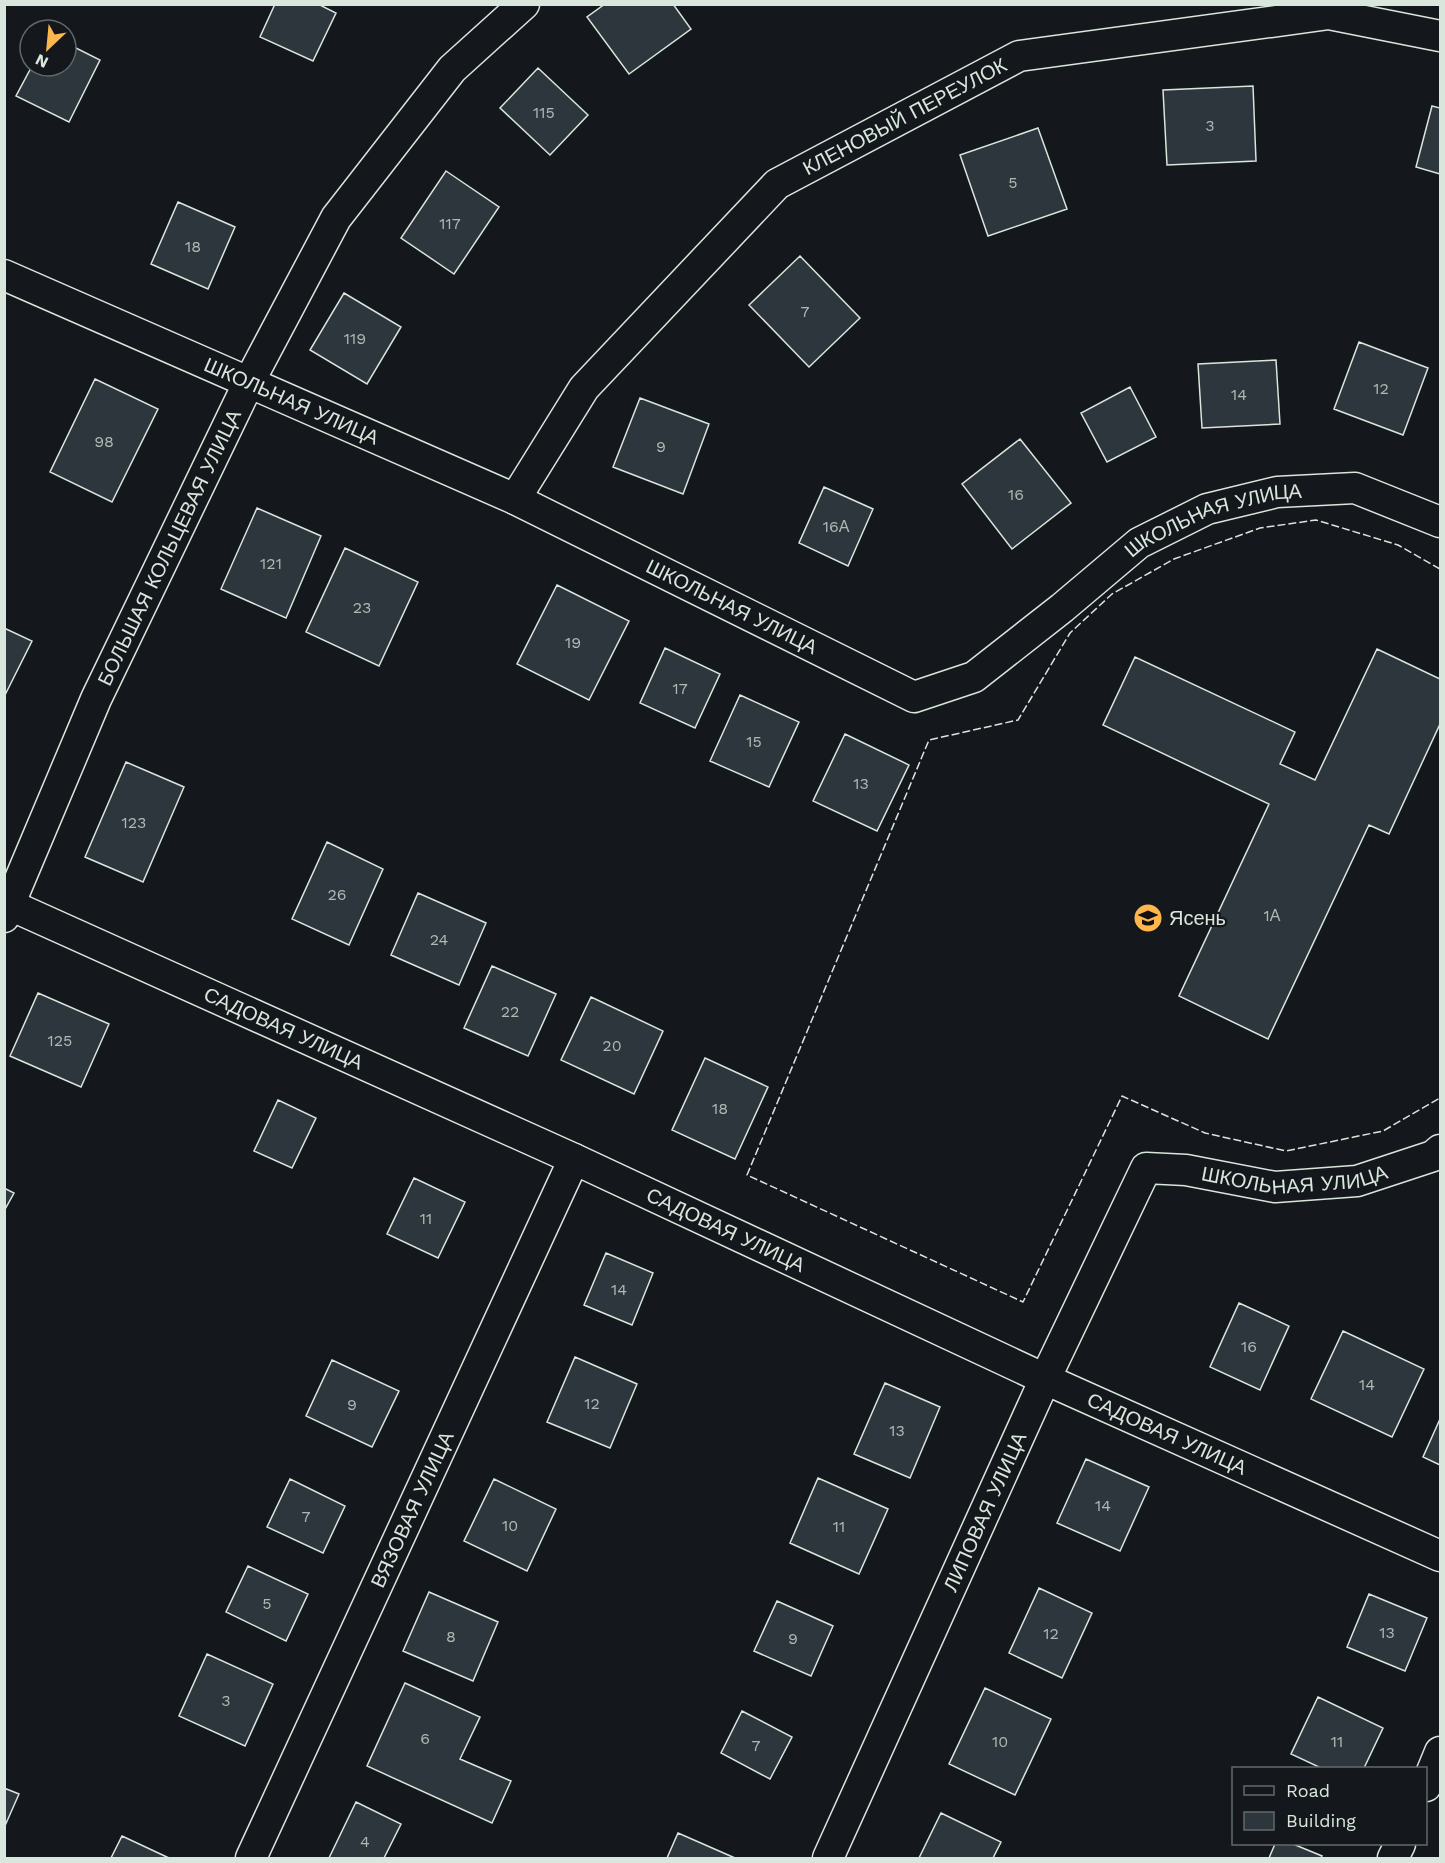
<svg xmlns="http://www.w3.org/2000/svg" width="1445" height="1863" font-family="'Work Sans',sans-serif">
<rect width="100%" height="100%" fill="#14181c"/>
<path fill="#2c363c" stroke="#d8e6dc" stroke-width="1.5" d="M275 4H318L336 13 313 61 260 37Z
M605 4H673L691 29 629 74 587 17Z
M66 43 100 60 69 122 16 96 32 66H66Z
M538 68 588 115 550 155 500 108Z
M1253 86 1256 161 1167 165 1163 90Z
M1432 106 1440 108V174L1416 167Z
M1038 128 1067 209 988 236 960 155Z
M446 171 499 207 454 274 401 238Z
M178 202 235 227 208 289 151 264Z
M800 256 860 318 809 367 749 305Z
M344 293 401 327 367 384 310 350Z
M1359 342 1428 368 1403 435 1334 409Z
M1276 360 1280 424 1202 428 1198 364Z
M95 379 158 409 112 502 50 472Z
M1130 387 1156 437 1107 462 1081 413Z
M640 398 709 424 683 494 613 467Z
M1020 439 1071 503 1012 549 962 484Z
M824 487 873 509 848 566 799 543Z
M257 508 321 536 286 618 221 589Z
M345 548 418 582 379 666 306 632Z
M557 585 629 621 589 700 517 664Z
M4 628 32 641 4 697Z
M665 648 720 674 695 728 640 703Z
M1377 649 1440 679V724L1389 834 1369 825 1268 1039 1179 996 1269 804 1103 725 1135 657 1295 732 1280 764 1315 780Z
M740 695 799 722 769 787 710 761Z
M845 734 909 765 877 831 813 801Z
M126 762 184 787 143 882 85 857Z
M327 842 383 869 349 945 292 919Z
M418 893 486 923 459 985 391 955Z
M492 966 556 994 528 1056 464 1028Z
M38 993 109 1024 81 1087 10 1056Z
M591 997 663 1031 634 1094 561 1060Z
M705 1058 768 1087 735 1159 672 1130Z
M278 1100 316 1118 292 1168 254 1151Z
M414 1178 465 1202 438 1258 387 1234Z
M4 1188 14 1193 4 1211Z
M606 1253 653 1273 632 1325 584 1305Z
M1239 1303 1289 1326 1260 1390 1210 1367Z
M1343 1331 1424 1369 1392 1437 1311 1399Z
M575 1357 637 1384 610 1448 547 1422Z
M332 1360 399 1391 372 1447 306 1416Z
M885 1383 940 1407 910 1478 854 1454Z
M1440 1419V1465L1423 1457Z
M1086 1459 1149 1487 1120 1551 1057 1523Z
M818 1478 888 1509 859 1574 790 1543Z
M290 1479 345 1506 323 1553 267 1527Z
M494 1479 556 1509 527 1571 464 1541Z
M248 1566 308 1594 286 1641 226 1612Z
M1039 1588 1092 1613 1062 1678 1009 1653Z
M429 1592 498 1622 473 1681 403 1651Z
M1369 1594 1427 1618 1405 1671 1347 1647Z
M777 1601 833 1626 811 1676 754 1651Z
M207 1654 273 1684 245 1746 179 1716Z
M405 1683 480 1717 460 1759 511 1781 492 1823 367 1766Z
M985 1688 1051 1719 1015 1795 949 1764Z
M1318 1697 1383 1728 1364 1768H1321L1291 1754Z
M742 1711 792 1737 770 1779 721 1753Z
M4 1788 19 1794 4 1828Z
M356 1802 401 1824 384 1858H329Z
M941 1813 1001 1842 993 1858H919Z
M678 1833 735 1858H667Z
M122 1836 169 1858H111Z
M1275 1844H1293L1322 1856 1321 1858H1269Z"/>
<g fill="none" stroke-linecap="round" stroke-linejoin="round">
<g stroke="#d8e6dc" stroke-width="33">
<g id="minor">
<path id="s1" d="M4 275 515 499 914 697 974 677 1062 608 1139 543 1207 509 1277 492 1355 488 1440 522"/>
<path id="s2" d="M515 499 584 388 777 184 1019 56 1329 14 1440 36"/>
<path id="s3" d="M10 905 574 1159 1045 1379 1440 1556"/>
<path id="s4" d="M4 917 96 699 249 382 336 218 452 69 524 4"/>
<path d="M1426 1786 1440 1752"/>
<path id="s5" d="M251 1858 574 1159"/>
<path id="s6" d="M828 1858 1045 1379 1146 1168 1186 1170 1275 1187 1357 1181 1433 1156 1440 1150"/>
<path d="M1393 1858 1400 1844"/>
</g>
</g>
<use href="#minor" stroke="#14181c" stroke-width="30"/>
<path stroke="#d8e6dc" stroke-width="1.5" stroke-dasharray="8 3" stroke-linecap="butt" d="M1440 569 1398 545 1316 520 1260 528 1174 559 1112 594 1070 633 1018 720 929 740 747 1175 1023 1302 1122 1096 1205 1133 1286 1151 1383 1131 1440 1098"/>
</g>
<defs>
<g id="school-disc" transform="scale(1.5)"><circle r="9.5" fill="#ffb74d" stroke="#14181c"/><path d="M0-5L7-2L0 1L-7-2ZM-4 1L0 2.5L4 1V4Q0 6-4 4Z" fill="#111"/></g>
</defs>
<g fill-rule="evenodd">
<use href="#school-disc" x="1148" y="918"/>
</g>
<g text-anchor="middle" stroke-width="4.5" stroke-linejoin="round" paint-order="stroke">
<g font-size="16" fill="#adbab4">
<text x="544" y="118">115</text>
<text x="1210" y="131">3</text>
<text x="1013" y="188">5</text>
<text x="450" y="229">117</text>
<text x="193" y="252">18</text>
<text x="805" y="317">7</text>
<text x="355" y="344">119</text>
<text x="1381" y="394">12</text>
<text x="1239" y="400">14</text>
<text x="104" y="447">98</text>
<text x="661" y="452">9</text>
<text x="1016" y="500">16</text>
<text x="836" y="532">16А</text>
<text x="271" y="569">121</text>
<text x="362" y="613">23</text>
<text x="573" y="648">19</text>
<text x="680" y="694">17</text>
<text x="754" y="747">15</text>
<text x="861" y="789">13</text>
<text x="134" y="828">123</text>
<text x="337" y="900">26</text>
<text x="1272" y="921">1А</text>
<text x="439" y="945">24</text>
<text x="510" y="1017">22</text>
<text x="60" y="1046">125</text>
<text x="612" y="1051">20</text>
<text x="720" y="1114">18</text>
<text x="426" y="1224">11</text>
<text x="619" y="1295">14</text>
<text x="1249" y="1352">16</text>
<text x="1367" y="1390">14</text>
<text x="592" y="1409">12</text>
<text x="352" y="1410">9</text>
<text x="897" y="1436">13</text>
<text x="1103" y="1511">14</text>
<text x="306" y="1522">7</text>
<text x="510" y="1531">10</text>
<text x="839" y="1532">11</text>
<text x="267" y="1609">5</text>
<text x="1387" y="1638">13</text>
<text x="1051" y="1639">12</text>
<text x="451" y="1642">8</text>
<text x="793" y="1644">9</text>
<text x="226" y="1706">3</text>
<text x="425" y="1744">6</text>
<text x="1000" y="1747">10</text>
<text x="1337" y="1747">11</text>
<text x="756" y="1751">7</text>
<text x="365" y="1847">4</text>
</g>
<g font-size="20" fill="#d8e6dc" stroke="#14181c">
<text dy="7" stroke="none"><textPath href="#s2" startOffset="556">КЛЕНОВЫЙ ПЕРЕУЛОК</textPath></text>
<text dy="7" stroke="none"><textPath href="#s1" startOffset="314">ШКОЛЬНАЯ УЛИЦА</textPath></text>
<text dy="7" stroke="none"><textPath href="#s1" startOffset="1358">ШКОЛЬНАЯ УЛИЦА</textPath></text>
<text dy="7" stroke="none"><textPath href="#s4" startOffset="405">БОЛЬШАЯ КОЛЬЦЕВАЯ УЛИЦА</textPath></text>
<text dy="7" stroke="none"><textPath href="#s1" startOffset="800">ШКОЛЬНАЯ УЛИЦА</textPath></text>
<text dy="7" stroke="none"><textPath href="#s3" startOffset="300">САДОВАЯ УЛИЦА</textPath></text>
<text dy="7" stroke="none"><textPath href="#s6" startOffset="910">ШКОЛЬНАЯ УЛИЦА</textPath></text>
<text dy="7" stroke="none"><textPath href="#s3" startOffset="786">САДОВАЯ УЛИЦА</textPath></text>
<text dy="7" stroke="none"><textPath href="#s3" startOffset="1272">САДОВАЯ УЛИЦА</textPath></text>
<text dy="7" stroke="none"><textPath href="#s5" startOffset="384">ВЯЗОВАЯ УЛИЦА</textPath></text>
<text dy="7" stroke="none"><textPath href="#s6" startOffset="380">ЛИПОВАЯ УЛИЦА</textPath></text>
</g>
<g font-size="20" fill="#d8e6dc" stroke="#14181c" text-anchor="start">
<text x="1169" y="925">Ясень</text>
</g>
</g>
<rect width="1445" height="1863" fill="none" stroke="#d8e6dc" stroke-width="12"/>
<rect x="1232" y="1767" width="195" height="78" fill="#14181c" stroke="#626a69" stroke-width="1.5"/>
<rect x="1244" y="1786" width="30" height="9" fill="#14181c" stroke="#626a69" stroke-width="1.5"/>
<text x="1286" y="1797" font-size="18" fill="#d8e6dc">Road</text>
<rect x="1244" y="1812" width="30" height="18" fill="#2c363c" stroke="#626a69" stroke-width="1.5"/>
<text x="1286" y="1827" font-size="18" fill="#d8e6dc">Building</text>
<g transform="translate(48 48) rotate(206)"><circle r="28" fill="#14181c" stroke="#626a69" stroke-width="1.5"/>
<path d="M0-4.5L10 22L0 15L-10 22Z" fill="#ffb74d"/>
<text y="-9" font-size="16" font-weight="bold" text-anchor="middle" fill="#d8e6dc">N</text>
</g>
</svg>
